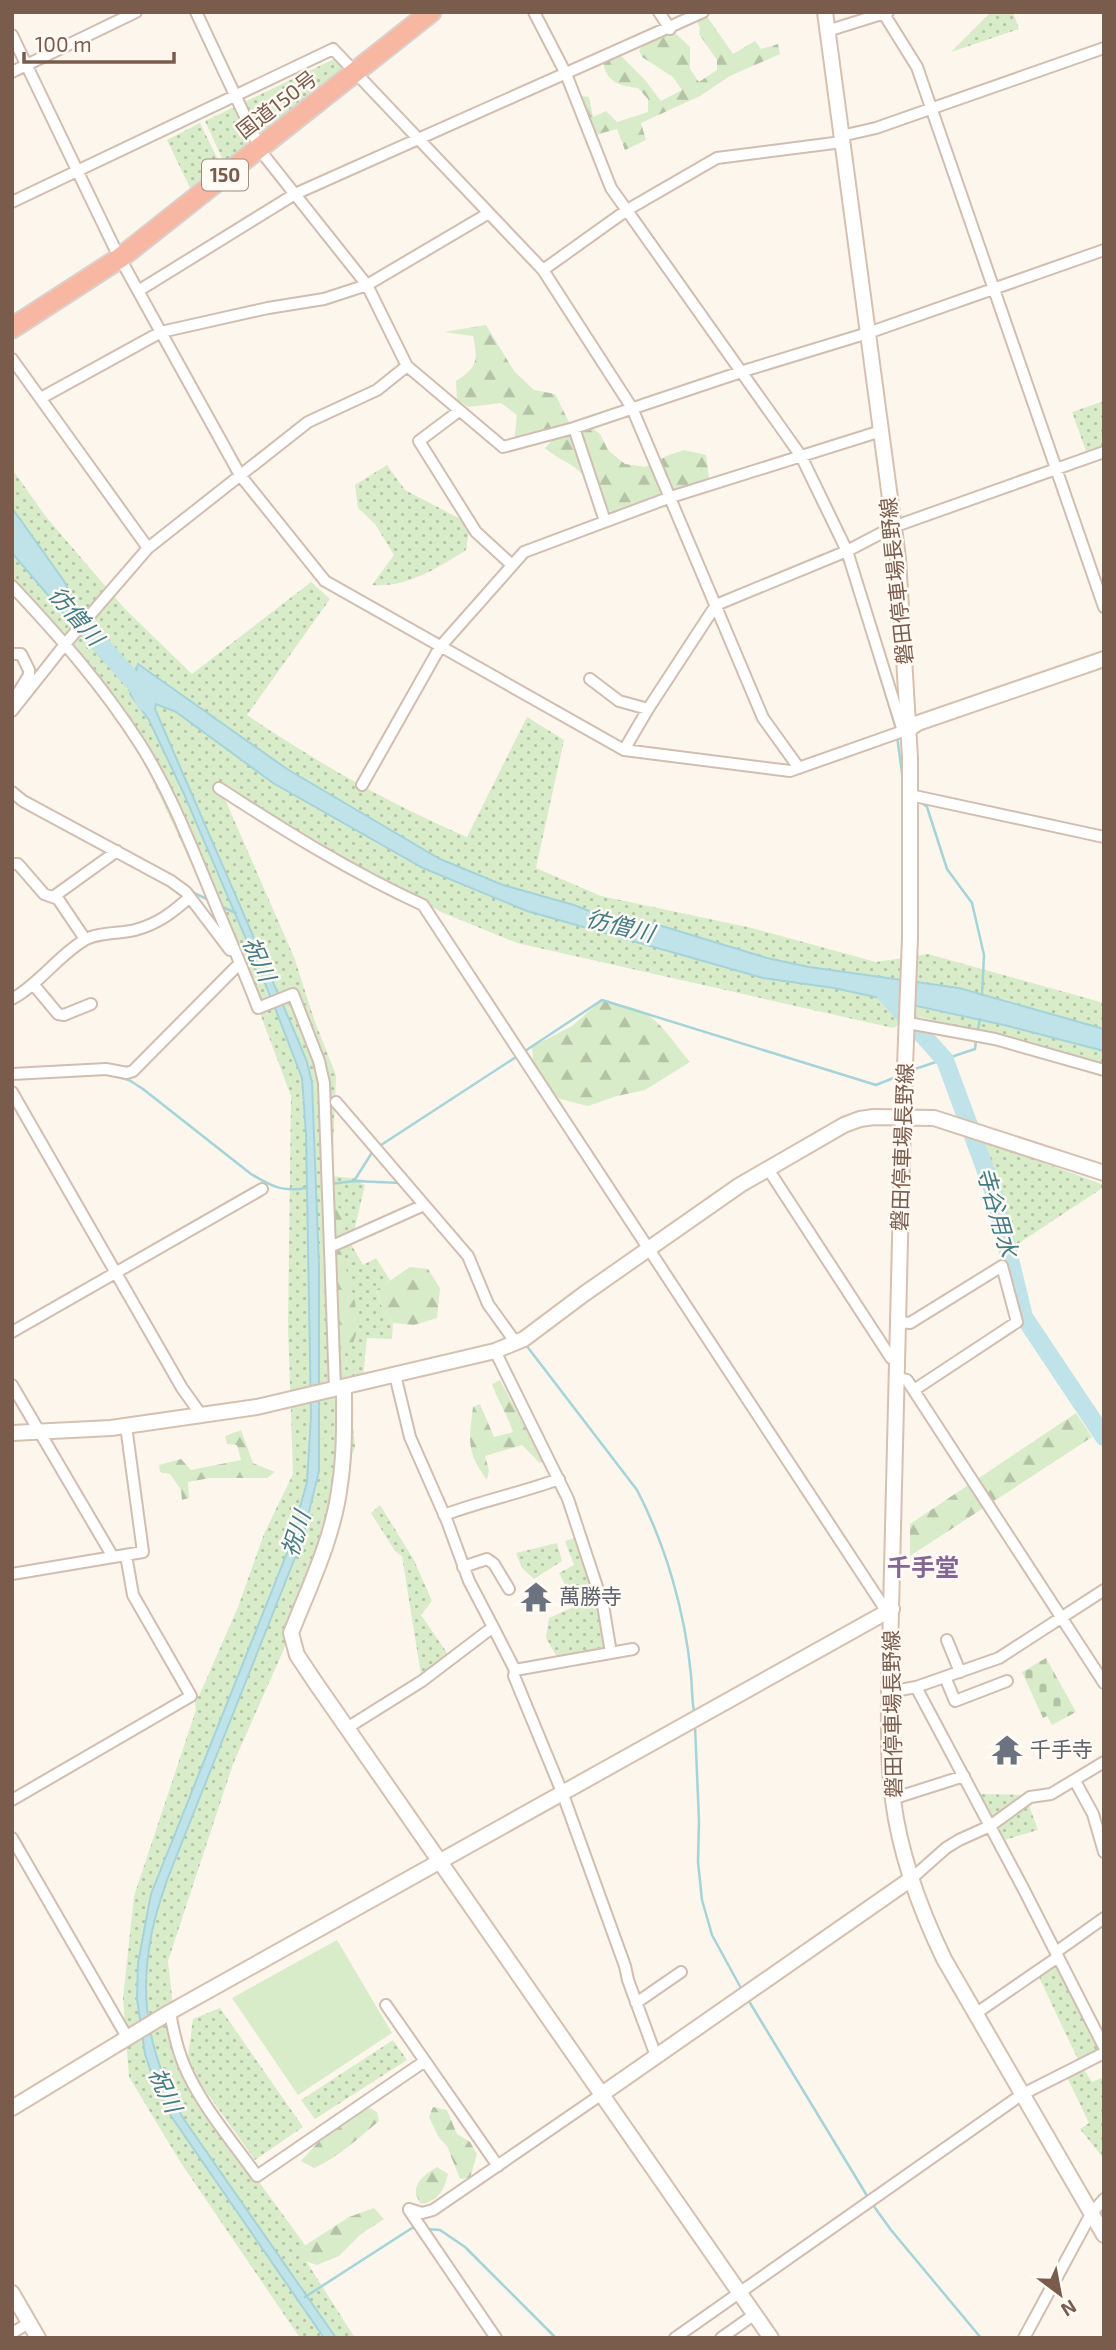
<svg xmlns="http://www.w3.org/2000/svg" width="1116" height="2350" font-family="'Exo 2','Noto Sans JP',sans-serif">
<defs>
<pattern id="grass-dots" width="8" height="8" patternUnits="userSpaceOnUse" patternTransform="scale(1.75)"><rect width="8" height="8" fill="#d8ecc9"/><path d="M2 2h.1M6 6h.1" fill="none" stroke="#b4c2a5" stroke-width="1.8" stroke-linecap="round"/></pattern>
<pattern id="forest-firs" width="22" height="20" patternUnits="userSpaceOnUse" patternTransform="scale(1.75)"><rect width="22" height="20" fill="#d8ecc9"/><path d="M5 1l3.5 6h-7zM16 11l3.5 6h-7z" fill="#b4c2a5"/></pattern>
<pattern id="cemetery-stones" width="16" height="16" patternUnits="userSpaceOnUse" patternTransform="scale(1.75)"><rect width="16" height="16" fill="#d8ecc9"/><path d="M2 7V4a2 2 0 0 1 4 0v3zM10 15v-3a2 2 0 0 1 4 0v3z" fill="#b4c2a5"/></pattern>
</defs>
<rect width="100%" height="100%" fill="#fdf6ec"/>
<path fill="url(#grass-dots)" d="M991 12H1013L1019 29 951 52Z
M334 59 344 68 224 162 205 121Z
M200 123 221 166 191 190 167 140Z
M1104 401V449L1087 454 1072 412Z
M387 465 405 490 470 524 466 550C438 568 407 588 372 585L394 555 375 524 358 508 355 485Z
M12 469 47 518 125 609 192 674 311 582 330 599 247 715C316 762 390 804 467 837L527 717 564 740 536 868 601 896 752 928 876 962 928 954 1104 1003V1066L1069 1055 916 1016 893 1028 517 943 441 912 363 869 231 790 220 788 294 957 314 1019 336 1075 332 1176 367 1180 356 1181 365 1185 351 1244 363 1265 376 1258 390 1280 376 1291 384 1312 393 1323 392 1339 367 1338 363 1378 349 1386 355 1447 340 1484 291 1633 233 1764 168 1961 178 2049 187 2064 193 2019 220 2008 303 2127 255 2160 192 2072 219 2127 305 2245 299 2250 355 2338H300L181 2163 129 2077 123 1998 134 1896 196 1710 194 1696H199L238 1607 264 1534 293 1474 288 1326 291 1096 255 1000 116 702 12 580Z
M983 1140 1104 1185V1187L1013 1247Z
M380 1505 414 1560 432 1601 421 1615 450 1657 422 1681 402 1556 395 1551 371 1513Z
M580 1536 597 1589 573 1600 559 1573 574 1565 565 1541Z
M557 1543 562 1561 534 1579 522 1568 516 1553Z
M599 1596 611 1653 560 1662 546 1638 549 1618Z
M980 1794 1025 1795 1038 1830 998 1842 989 1820 974 1796Z
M1058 1957 1104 2047 1081 2065 1092 2082 1104 2077V2159L1080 2129 1089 2123 1065 2073 1080 2064 1038 1975Z
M393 2040 407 2060 315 2119 301 2100Z"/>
<path fill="url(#forest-firs)" d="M704 12 733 54 755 41 761 49 778 44 780 54 730 76 700 96 641 123 646 140 625 150 617 129 595 135 581 96 589 97 593 117 606 111 617 122 648 112V99L638 88C620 86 606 82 603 62L617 52 645 80 661 101 682 90 673 77 642 57 639 50 646 43 674 32 690 47V69L699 82 717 70V60L699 34 700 28 697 21Z
M486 325 514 371 534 390 555 394 570 424 514 444 517 415 501 403 468 407 457 400 456 381C478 367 478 360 473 336L444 332Z
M586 423 600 434 608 450 625 464 645 467 669 455 684 450 706 455 710 485 627 513H611C599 494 588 475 568 463 559 458 553 455 545 448L561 431Z
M602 1000C616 1004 633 1006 645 1013 664 1025 675 1045 690 1062L645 1090 617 1096 588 1106 560 1099 534 1072 532 1047 572 1026Z
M328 1202 345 1211 341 1250 355 1302 357 1331 349 1356 338 1337Z
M410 1267 428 1269 440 1288 437 1318 414 1325 393 1323 384 1312 376 1290Z
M500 1380 543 1461 540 1463 522 1445 485 1456 489 1470 487 1480C466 1451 469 1441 473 1407L480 1404 494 1437 513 1432C507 1414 498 1401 492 1384Z
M1076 1413 1092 1437 910 1556V1524Z
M241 1430 253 1463 275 1472 267 1478H210L188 1482 189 1498 182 1500 181 1490 170 1474 160 1472 159 1465 181 1459 191 1470 241 1460 237 1445 227 1444 225 1436Z
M366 2106 377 2112 379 2121C360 2137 336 2159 314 2168L301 2161 323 2137Z
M433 2107 447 2110 457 2134 470 2142 477 2154 470 2178 460 2179 447 2146 439 2138 429 2117Z
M437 2167 448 2174C444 2190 439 2201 421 2204 408 2187 422 2176 437 2167Z
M374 2208 384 2219 360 2235 339 2256 317 2265 302 2260 298 2250 349 2217Z"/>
<path fill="url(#cemetery-stones)" d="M1046 1658 1076 1712 1052 1725 1047 1716 1043 1718 1022 1672Z"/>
<path fill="#d8ecc9" d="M337 1940 392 2033 298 2095 232 1998Z"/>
<path fill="#bfe3e8" stroke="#a5d3da" stroke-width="2" d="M12 508 64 581 105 662 12 553Z
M138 664 287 769 440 859 503 885 574 905 609 919 652 923 767 958 809 967 959 988 1104 1029V1051L1004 1025 834 988 763 978 527 911 423 868 273 783 176 712 156 704 155 709 295 1033 307 1062 312 1083 319 1267V1471L302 1540 167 1880C161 1898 154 1918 151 1937 138 2005 151 2058 183 2118L336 2338H324L171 2116 156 2087 145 2054 137 1999 138 1963 151 1894 287 1553 307 1482 311 1416 306 1134 302 1078 272 1000 184 794 149 720 130 694Z"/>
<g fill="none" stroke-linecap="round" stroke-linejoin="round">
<path stroke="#a5d3da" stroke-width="2.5" d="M309 66 331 56
M635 212 744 367
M748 372 801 447V450
M878 669 896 729
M897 736 904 788
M920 801 927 807 947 869 972 903 984 955 982 995
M192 892 211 901
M220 906 236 913
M977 1034 980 1019
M525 1051 602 1000 876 1085 896 1077
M915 1069 975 1049 976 1040
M106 1074 129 1080 143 1089 251 1174C272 1187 283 1192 307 1188
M378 1147 519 1055
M354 1181 373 1151
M331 1184 354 1181 401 1183
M442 1218 459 1237
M526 1345 637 1490C666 1546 685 1612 691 1675 692 1687 692 1700 694 1712
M695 1726 699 1821 698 1862 702 1900 712 1935 742 1990
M747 1998 869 2199
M873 2205 891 2230 981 2338
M427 2229 440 2230 465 2247 556 2338
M305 2297 412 2228H417"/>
<path stroke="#bfe3e8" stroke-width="18" d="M75 615 139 688 145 702
M884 992 945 1060 994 1193 1024 1317 1104 1437"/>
<g stroke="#d1beb0" stroke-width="14">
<path id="street" d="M196 12 260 148
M534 12 566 74 611 188 801 456 847 551 903 731
M659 12 670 29
M884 14 917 67 1104 607
M827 31 888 12
M12 35 116 251 240 475 325 581 624 750 790 771 909 729
M12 72 136 12
M841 136 876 128 1104 48
M259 149 367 285 407 366 503 447 574 428 750 369 868 333 1104 250
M12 202 333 49 543 270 632 408 763 718 799 768
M543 270 627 210 717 158 842 142
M138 291 295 194 703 12
M12 359 148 548
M41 398 161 332 268 308 324 299 367 285 489 213
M459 411 419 441 476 532 512 565
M574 428 605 521
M12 586C59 636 103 686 140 744 168 788 187 836 207 884 224 926 242 966 258 1008L293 994 319 1061 324 1083 335 1389
M12 654H21L29 670V675L12 703
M590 679 619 701 648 709
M12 711 66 643 148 548 308 422 377 390 407 366
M624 750 648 709 716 605 847 551 893 527 1104 452
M362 785 440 647 524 552 671 497 881 431
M219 788C285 831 351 872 423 905L887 1612
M12 792 23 801 171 881 186 892 230 950
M910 795 1104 837
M12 864H18L44 894 58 899 85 939
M53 897 117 851
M33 984 58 1014 64 1015 91 1004
M12 999C39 984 57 957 83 941 96 932 120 934 135 930 158 924 173 912 190 897
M908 1023 995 1039 1104 1070
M12 1074 106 1069 127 1073 133 1071 236 967 242 968
M12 1092 182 1388 202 1416
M336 1102 468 1256 488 1304 516 1343
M768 1169 891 1358H898
M330 1247 424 1205
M899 1322 910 1323 1002 1266 1017 1322 914 1390
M12 1332 262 1189
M495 1351 568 1499 603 1605 611 1653
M897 1378 907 1380 1104 1683
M12 1385 113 1557
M444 1515C481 1501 521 1493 559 1479
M463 1567 487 1559 494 1564 509 1589
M12 1574 143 1552 126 1426
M493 1627 515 1670 514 1676 562 1792 625 1966 628 1980 656 2056
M947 1640 960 1672
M515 1670 633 1649
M945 1677 955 1701 1007 1681
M916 1687 1023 1888 1104 2047
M889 1692 916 1687 999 1658 1104 1590
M347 1728 422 1681 493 1627 469 1581 447 1521 410 1437 395 1375
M1075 1781 1093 1814 1104 1852
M892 1799 964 1776
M12 1800 191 1696 133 1595 126 1555
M12 1838 127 2037
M911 1879 946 1848 959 1840 990 1826 1030 1797 1051 1794 1104 1762
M1056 1952 1104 1918
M636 2003 681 1972
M386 2005 498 2166
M170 2012C173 2030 177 2048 184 2065 200 2104 233 2142 257 2176L425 2061
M975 2014 1058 1957
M409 2209 422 2213 433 2210 602 2094
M409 2210 496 2338
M12 2333 29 2323
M675 2338 1021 2095 1104 2053
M721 2338 755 2314
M1024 2338 1091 2214 1104 2199"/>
</g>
<g stroke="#d6c0b0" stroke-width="18">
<path id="secondary" d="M825 12 898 558 910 758V938L903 1117 889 1692C889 1728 888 1764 893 1800 900 1855 920 1909 944 1959L1104 2235
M909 729 918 723 1104 659
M344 1387C344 1419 345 1452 340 1484 334 1536 310 1585 291 1633L297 1655 315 1682 771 2338
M12 1433 111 1428 257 1407 495 1351 524 1339 584 1294 740 1185 844 1125 860 1119 874 1117 934 1118 1104 1173
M602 2094 911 1879
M12 2108 170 2012 892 1609
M12 2293 38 2338"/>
</g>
<g stroke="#dad1cd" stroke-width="23">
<path id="highway" d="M12 328 120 258 431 12"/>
</g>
<use href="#street" stroke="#fff" stroke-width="10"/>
<use href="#secondary" stroke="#fff" stroke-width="14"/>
<use href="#highway" stroke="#f7b7a3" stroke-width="19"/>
</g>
<defs>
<g id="temple-bare" transform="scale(2.415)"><path d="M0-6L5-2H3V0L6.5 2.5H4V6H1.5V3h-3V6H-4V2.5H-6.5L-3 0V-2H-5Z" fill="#6b7280" stroke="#fffaf3" stroke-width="2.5" paint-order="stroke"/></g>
</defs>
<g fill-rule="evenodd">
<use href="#temple-bare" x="536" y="1597"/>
<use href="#temple-bare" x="1007" y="1750"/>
</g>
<g text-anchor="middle" stroke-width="5" stroke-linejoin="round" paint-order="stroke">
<rect fill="#fffaf3" stroke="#a28b7f" stroke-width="2" x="202" y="159.5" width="46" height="31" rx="5"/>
<g font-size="19" font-weight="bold" fill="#7a5c4d">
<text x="225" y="182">150</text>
</g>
<g font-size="21" fill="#7a5c4d" stroke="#fffaf3">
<text transform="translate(277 105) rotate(-38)" y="7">国道150号</text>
<text transform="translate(897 581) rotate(-96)" y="7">磐田停車場長野線</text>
<text transform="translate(903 1147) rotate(-88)" y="7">磐田停車場長野線</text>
<text transform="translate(893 1714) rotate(-91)" y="7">磐田停車場長野線</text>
</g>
<g font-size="21" fill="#5b616d" stroke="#fffaf3" text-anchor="start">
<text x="559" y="1604">萬勝寺</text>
<text x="1030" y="1757">千手寺</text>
</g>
<g font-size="23" font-style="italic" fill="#437c86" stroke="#fffaf3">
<text transform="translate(76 616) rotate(49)" y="8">彷僧川</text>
<text transform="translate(620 926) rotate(14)" y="8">彷僧川</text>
<text transform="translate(259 959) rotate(66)" y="8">祝川</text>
<text transform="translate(997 1212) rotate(74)" y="8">寺谷用水</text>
<text transform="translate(296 1534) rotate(-72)" y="8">祝川</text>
<text transform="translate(165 2090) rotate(65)" y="8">祝川</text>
</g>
<g font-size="24" font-weight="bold" fill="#846695" stroke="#fffaf3">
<text x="923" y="1576">千手堂</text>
</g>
</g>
<rect width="1116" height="2350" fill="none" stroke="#7a5c4d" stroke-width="28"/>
<g transform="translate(1060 2294) rotate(148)" stroke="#fffaf3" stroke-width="5" paint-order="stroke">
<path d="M0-5L12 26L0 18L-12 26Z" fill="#7a5c4d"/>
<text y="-10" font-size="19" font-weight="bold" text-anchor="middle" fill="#7a5c4d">N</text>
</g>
<path d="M24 52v10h150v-10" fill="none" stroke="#7a5c4d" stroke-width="3.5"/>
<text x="35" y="52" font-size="21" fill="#7a5c4d" stroke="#fffaf3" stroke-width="5" paint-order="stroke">100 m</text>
</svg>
